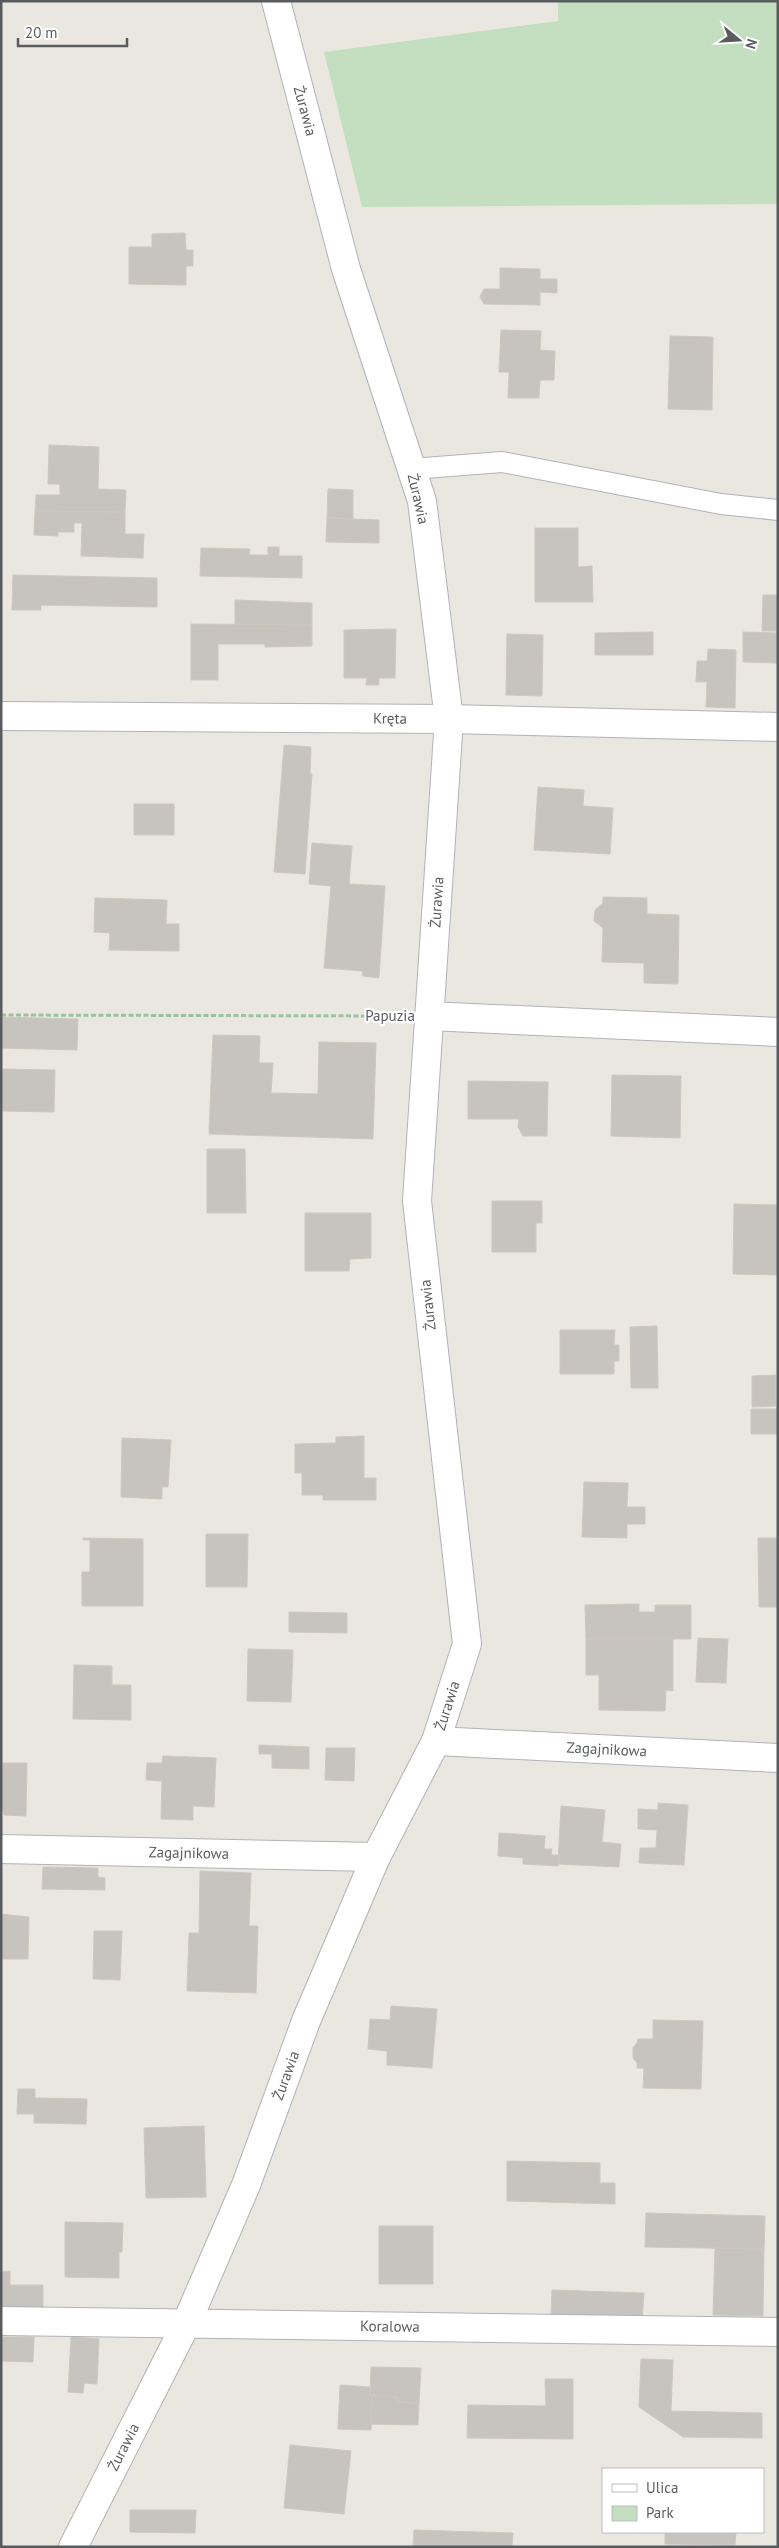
<svg xmlns="http://www.w3.org/2000/svg" width="779" height="2548" font-family="'PT Sans',sans-serif">
<rect width="100%" height="100%" fill="#eae7e0"/>
<path fill="#c3dfbf" d="M558 1H778V204L362 207 324 52 558 21Z"/>
<path fill="#c7c3bf" stroke="#cec8bf" d="M185 233 186 250H193V266H186V285L129 284V247H152V234Z
M500 268 540 269V279H557V293L540 292V305L484 304 480 297 484 289H500Z
M501 330 541 331 540 350 555 351 554 380H540L539 398H508L509 372H499Z
M670 336 713 337 712 410 668 409Z
M49 445 99 447 98 489 126 490 125 512 35 511 36 495H60V484H48Z
M328 489 353 490V519L327 518Z
M35 511 125 512V534H144L143 558 81 556 82 523H74V532H58V536L34 535Z
M327 518 379 520V543L326 542Z
M535 528H578V567L592 566 593 602H535Z
M268 547H279V556H302V578L200 576 201 548 250 549 249 555H268Z
M13 575 157 578V607L41 605V610H12Z
M763 595H778V631H762Z
M235 600 312 603V625L235 624Z
M191 624 312 625V646L265 647V644H218V680H191Z
M396 629 395 678H379V685H366L367 678H344V630Z
M653 632V655H595V633Z
M743 632 778 633V663L743 662Z
M507 634 543 635 542 696 506 695Z
M708 649 736 650 735 708 706 707 707 682H696L697 661H707Z
M284 745 311 747 310 774H312L305 874 274 872Z
M538 787 584 790 583 806 613 808 610 854 534 850Z
M134 804H174V835H134Z
M312 843 352 846 349 884 385 886 379 978 363 976 362 971 324 968 331 886 309 884Z
M603 897 647 898V914L679 915 678 984 644 983V963L602 962 603 928 594 921 595 910 603 903Z
M95 898 167 900 166 924H179V951L109 950 110 933 94 932Z
M1 1017 78 1019 77 1050 1 1048Z
M213 1035 260 1036 259 1063H273L271 1093 318 1094 319 1042 376 1043 373 1139 209 1134Z
M1 1069 55 1070 54 1112 1 1111Z
M612 1075 681 1076 680 1138 611 1136Z
M468 1081 548 1082 547 1136H523L518 1127 519 1119H468Z
M207 1149H245L246 1213H207Z
M492 1201H542V1223H536V1252H492Z
M734 1204 778 1205V1275L733 1274Z
M305 1213H371V1258L350 1259 349 1271H305Z
M657 1326 658 1388H631L630 1327Z
M560 1330H615L614 1345H619V1361H614V1374H560Z
M776 1375V1406L752 1407V1376Z
M751 1409H778V1434H751Z
M364 1436V1478H376V1500H323V1495H302V1473H295V1444L336 1443V1437Z
M122 1438 171 1440 168 1487H162V1499L121 1497Z
M584 1482 628 1483 627 1507H645V1524H627V1538L582 1537Z
M206 1534H248L247 1587H206Z
M83 1538 143 1539V1606H82V1572H90V1540H83Z
M758 1538H778V1607H759Z
M639 1604V1612H655V1605H691V1639H586L585 1605Z
M289 1612 347 1613V1633L289 1632Z
M673 1638V1691L666 1690 665 1711 599 1710V1675H586V1639Z
M698 1638 728 1639 726 1683 696 1682Z
M248 1649 293 1650 291 1702 247 1701Z
M74 1665 112 1666V1685H131V1720L73 1719Z
M259 1745 309 1747V1769L272 1768V1754H259Z
M326 1748H355L354 1781 325 1780Z
M163 1756 216 1758 214 1807 193 1806V1820L161 1819 162 1781 146 1780 147 1763H162Z
M1 1763H27L26 1816 4 1815 3 1810H1Z
M658 1803 688 1805 684 1865 639 1863 640 1848H656L657 1830 638 1829V1809L658 1810Z
M561 1806 605 1810 602 1842 621 1844 619 1867 558 1864Z
M499 1833 545 1836 544 1849H552L551 1855H559L558 1866 523 1864V1858L498 1856Z
M43 1867 98 1868V1877L105 1878V1890L42 1889Z
M200 1871 251 1873 249 1926H258L256 1993 187 1991 189 1933H199Z
M1 1914 29 1917 28 1959H1Z
M94 1931H122L120 1980 93 1979Z
M391 2006 437 2009 432 2068 387 2065V2051L368 2049 370 2019 390 2020Z
M653 2020 703 2021 701 2089 643 2088 644 2068H637V2063L633 2058V2048L637 2043 638 2039H653Z
M18 2089H35V2098L87 2099 86 2124 34 2123V2114H17Z
M204 2126 206 2197 146 2198 144 2128Z
M507 2161 600 2163V2183H615V2204L507 2201Z
M646 2213 765 2216 764 2249 645 2247Z
M65 2222 123 2223 122 2252H119V2278L65 2277Z
M379 2226H433V2284H379Z
M715 2248 764 2249 763 2316 713 2315Z
M10 2271V2285H43V2314H1V2272Z
M552 2290 644 2293 642 2322 551 2318Z
M1 2337H34L33 2362 1 2361Z
M71 2337 99 2339 97 2384 84 2383 83 2393 68 2392Z
M641 2359 673 2360 671 2411 762 2413V2438L683 2437 639 2407Z
M371 2367 421 2368 419 2403 397 2402V2397L370 2395Z
M545 2379H573V2439L467 2438 468 2405 546 2406Z
M340 2385 370 2387V2395H372L371 2430 338 2429Z
M372 2395 397 2397V2402L419 2403 418 2425 371 2424Z
M290 2445 351 2451 344 2514 284 2508Z
M130 2510H196L195 2533 130 2532Z
M414 2530 513 2533 512 2547H413Z
M665 2532H736L735 2545 665 2544Z"/>
<g fill="none" stroke-linecap="round" stroke-linejoin="round">
<g stroke="#b1b3b6" stroke-width="22">
<path id="lane" d="M411 469 502 462 721 504 778 510"/>
</g>
<g stroke="#b1b3b6" stroke-width="30">
<g id="street">
<path id="s1" d="M1 716 449 719 778 727"/>
<path d="M429 1016 778 1032"/>
<path id="s2" d="M436 1741 778 1758"/>
<path id="s3" d="M1 1849 376 1857"/>
<path id="s4" d="M1 2321 778 2332"/>
<path id="s5" d="M73 2547 187 2322 246 2185 306 2021 376 1857 436 1741 467 1644 417 1201 449 719 422 501 346 269 276 1"/>
</g>
</g>
<path stroke="#9bc1a1" stroke-width="3" stroke-dasharray="5 2.5" stroke-linecap="butt" d="M1 1015 396 1016"/>
<use href="#lane" stroke="#fff" stroke-width="20"/>
<use href="#street" stroke="#fff" stroke-width="28"/>
</g>
<g text-anchor="middle" stroke-width="4.5" stroke-linejoin="round" paint-order="stroke">
<g font-size="15" fill="#595c5f" stroke="#fff">
<text transform="translate(305 111) rotate(75)" y="5">Żurawia</text>
<text transform="translate(418 499) rotate(77)" y="5">Żurawia</text>
<text dy="5" stroke="none"><textPath href="#s1" startOffset="389">Kręta</textPath></text>
<text dy="5" stroke="none"><textPath href="#s5" startOffset="1732">Żurawia</textPath></text>
<text x="390" y="1021">Papuzia</text>
<text transform="translate(428 1305) rotate(-96)" y="5">Żurawia</text>
<text dy="5" stroke="none"><textPath href="#s5" startOffset="922">Żurawia</textPath></text>
<text dy="5" stroke="none"><textPath href="#s2" startOffset="171">Zagajnikowa</textPath></text>
<text dy="5" stroke="none"><textPath href="#s3" startOffset="188">Zagajnikowa</textPath></text>
<text dy="5" stroke="none"><textPath href="#s5" startOffset="518">Żurawia</textPath></text>
<text dy="5" stroke="none"><textPath href="#s4" startOffset="389">Koralowa</textPath></text>
<text dy="5" stroke="none"><textPath href="#s5" startOffset="112">Żurawia</textPath></text>
</g>
</g>
<rect width="779" height="2548" fill="none" stroke="#595c5f" stroke-width="5"/>
<rect x="602" y="2468" width="162" height="65" fill="#ffffff" stroke="#bdbebf"/>
<rect x="612" y="2484" width="25" height="8" fill="#ffffff" stroke="#bdbebf"/>
<text x="646" y="2493" font-size="15" fill="#595c5f">Ulica</text>
<rect x="612" y="2506" width="25" height="15" fill="#c3dfbf" stroke="#bdbebf"/>
<text x="646" y="2518" font-size="15" fill="#595c5f">Park</text>
<g transform="translate(739 40) rotate(108)" stroke="#ffffff" stroke-width="4" paint-order="stroke">
<path d="M0-4L9 19L0 12L-9 19Z" fill="#595c5f"/>
<text y="-8" font-size="14" font-weight="bold" text-anchor="middle" fill="#595c5f">N</text>
</g>
<path d="M18 38v8h109v-8" fill="none" stroke="#595c5f" stroke-width="2.5"/>
<text x="25" y="38" font-size="15" fill="#595c5f" stroke="#ffffff" stroke-width="4" paint-order="stroke">20 m</text>
</svg>
